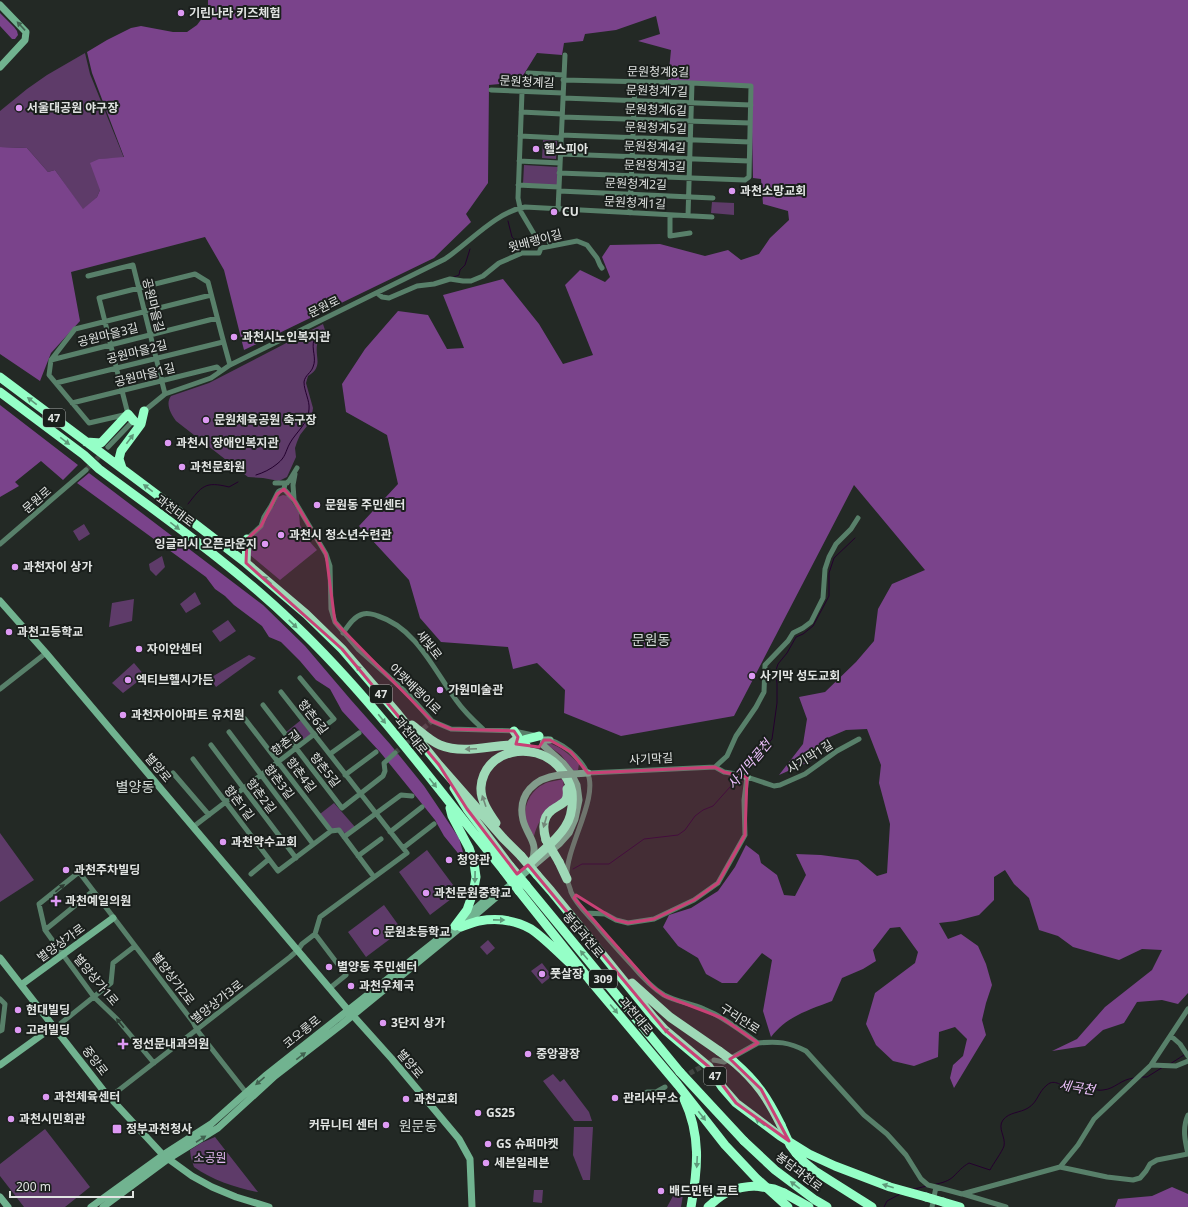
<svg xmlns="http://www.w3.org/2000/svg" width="1188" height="1207" font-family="'Noto Sans','Noto Sans KR',sans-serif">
<rect width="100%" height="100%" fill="#232925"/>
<path fill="#5e3b69" d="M85 53 90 74 124 158 100 159V190L97 197 83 210 55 170 48 172 27 148 0 147V111L27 89 47 75Z
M543 140 557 141 556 159 542 158Z
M524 165 558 167 557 186 523 184Z
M712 202 734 203V215L711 213Z
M323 324 325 330C322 333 319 337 318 341 313 356 325 366 308 376L306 383 313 408 312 415 307 426 300 435 297 442 295 448 296 457 287 477 279 481 263 478 248 477 176 421C171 414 165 404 171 396L209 383Z
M283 495 288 496 299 513 300 525 310 542 317 550 280 580 243 549 263 526 266 516 274 506 278 497Z
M84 524 90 534 79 541 73 531Z
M162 556 165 567 156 576 150 570 149 564Z
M195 592 201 604 186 613 180 604Z
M134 599 132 621 109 627 112 603Z
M228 620 236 631 220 642 212 631Z
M249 655 256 658 216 687 210 678Z
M134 663 145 676 123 693 112 683Z
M301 720 312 735 305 741 300 735 291 742 285 733Z
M546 742C560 746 569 754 579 764L578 770 574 771 561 755 545 743Z
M563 779 564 788 563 799C547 812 540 815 534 836 532 833 529 829 527 825 521 810 529 791 544 784 549 781 556 781 563 779Z
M334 803 355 827 346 834 340 829 331 830 320 814Z
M0 833 34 880 0 902Z
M427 850 459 893 430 915 399 872Z
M384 905 402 930 366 957 348 932Z
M488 940 495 948 487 955 480 947Z
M542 963 552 976 542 984 531 971Z
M553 1074 560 1082 564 1079 589 1112 592 1121H574L543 1081Z
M574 1127H593L590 1180H583L573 1155Z
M45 1129 90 1187 65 1207H24L0 1176V1164Z
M215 1137 258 1192C236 1188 212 1180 194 1167L191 1158 190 1150 201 1143Z
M534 1190H543L542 1203 533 1202Z
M683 1195 681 1207H667L673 1196Z"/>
<path fill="#7a438b" d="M208 0H1188V993L1178 1004 1162 1000 1137 1002 1124 1023 1103 1030 1085 1046 1052 1051 1077 1039 1105 1007 1152 970 1162 950 1142 949 1119 960 1073 947 1058 936 1039 930 1029 898 1014 884 1005 870 994 877V900L979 915 956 921 939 923 948 939 961 934 978 946 986 964 992 985 986 1003 982 1020 986 1035 954 1088 950 1078 953 1065 963 1056 967 1039 955 1027 939 1032 938 1057 914 1066 893 1061 876 1045 866 1024 875 993 915 963 918 952 900 927 890 928 873 950 876 961 863 969 842 978 832 1001C809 1010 787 1016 771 1037L763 1011 772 960 762 953 737 983H722L706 974 698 958 678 946 663 927 669 915 691 908 718 891 735 867 746 845 759 855 761 863 777 875 784 895 795 896 806 875 796 854 821 855 858 860 877 876 887 873 890 824 879 783 881 765 867 729 846 730 825 739 811 761 779 775 803 744 807 719 799 697 825 692 856 662 874 641 878 609 892 584 925 570 854 485 734 716 621 736 564 713 565 690 537 663 513 669 508 647 441 642 420 618 409 580 359 526 398 484 387 435 346 412 342 384 365 349 398 311 428 315 447 349 464 348 443 295 503 279 539 324 563 364 593 355 565 285 580 270 605 282 610 277 602 257 610 245 660 244 705 256 728 250 741 260 759 254 770 238 789 220 788 211 763 204 761 179 753 178 751 86 668 81 671 50 638 41 660 34 656 16 616 30 585 34 583 41 564 43 562 55 537 53 519 82 489 85 488 183 466 214 471 222 434 258 244 350 224 270 205 237 71 272 80 321 51 353 40 381 0 354V147L27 148 48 172 55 170 83 209 97 197 100 190 90 163 99 159 124 157 92 73 87 52 107 40 131 28 141 26 173 32H187L197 25 203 17 208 6Z
M0 13 14 27 17 31 18 35 15 39H12L0 26Z
M0 405 78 465 63 480 41 461 15 482 19 486 0 497Z
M89 473 263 605 305 646 351 700 390 744 424 786 459 838 466 863 444 836 435 820 380 752 342 711 330 689 316 680 300 661 281 642 269 637 262 626 234 605 225 596 215 589 206 577 77 483Z
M1172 1187 1188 1194V1207H1115L1118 1199 1152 1196Z"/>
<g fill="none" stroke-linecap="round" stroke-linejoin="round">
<path stroke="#23002e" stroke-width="1" d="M508 221 512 237 516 241H529L542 246
M454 277 459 275 460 270 465 265 470 249
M256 475C263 473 271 469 277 464 286 457 285 452 290 443 296 432 309 423 309 409 310 401 304 391 304 382 305 375 311 373 313 367 317 358 311 349 314 340 315 336 319 333 322 330
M188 504C202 486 205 481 229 487L238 482
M744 771 772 739 777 703V683L775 673 778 664 787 653 796 637 803 634 813 626 829 596V573L834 558 855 538
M573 869 582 864H609L644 839 678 835 685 830 695 816 703 810 713 806 739 777
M1170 1064 1184 1055
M1141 1077H1147L1163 1067
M936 1184C942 1183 949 1181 954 1176 959 1171 962 1167 969 1163L990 1170C993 1164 1002 1152 1004 1146 1006 1137 997 1128 1003 1120 1009 1112 1020 1113 1028 1108 1038 1102 1038 1092 1047 1085 1055 1078 1062 1087 1069 1088 1076 1089 1084 1088 1091 1089 1095 1089 1099 1091 1103 1090 1115 1089 1121 1079 1134 1078
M914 1189 927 1186
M884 1207 887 1201 900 1194"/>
<path stroke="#404541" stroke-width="5" stroke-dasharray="5 2.5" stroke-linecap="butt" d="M86 470 108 447
M395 753 432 721
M683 1077 714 1060"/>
<path stroke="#58806a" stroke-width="5" d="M528 73 564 75
M491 90 563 93
M522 92 518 198 521 212 534 234 536 236 544 235 547 237 551 246
M563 98 751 105
M521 112 562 114
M562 117 750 123
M561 135 750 142
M520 136 561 138
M560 154 749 161
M519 161 560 163
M559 173 745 180 749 177 751 86 692 83 563 80
M518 185 559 187
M559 191 713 198
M558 210 565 55
M630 213 635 82
M670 215V236L690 233
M688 216 692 83
M88 276 133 265 165 394
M377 293 382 297 389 298 417 286 434 284 450 279 463 281H471L483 276 499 263 522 253H539L541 248 577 241 587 245 597 258 600 265 602 268
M211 295 75 329 51 360 49 375 89 423 128 414C118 376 109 337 99 298L195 274 208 282C215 309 222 337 230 365
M51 360 217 318
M56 383 223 342
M72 403 217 367 221 371
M143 412 165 394 211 378 230 365 445 259C469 243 496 212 525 207L712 217
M108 447 134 420
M297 468 289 481 285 484 284 489 294 500 326 554 330 566 331 609 335 622 359 650 407 693 432 721 451 729 514 731 533 735
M275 483H287
M294 499 293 485 295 474
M247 539 261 526 264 517 271 506 277 494 279 491 284 489
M0 544 86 470
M343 633C348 626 354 616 363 614 367 613 374 614 378 616 416 628 434 670 456 700 463 710 473 720 483 729
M0 689 46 653
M263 705 342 808 383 776 385 771 384 763 395 753
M245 719 331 831 339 830 374 877
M229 732 313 844
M548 739C560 743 568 748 576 757 580 761 584 766 587 772 600 797 565 848 567 877 567 882 570 887 571 892 576 904 587 914 595 923 606 937 619 951 631 964 641 976 651 987 664 995 677 1002 691 1003 704 1009 724 1017 741 1031 758 1043 777 1041 789 1042 806 1051L864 1115 887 1134 906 1155 921 1179 928 1185 936 1187 962 1194 1060 1167 1107 1177 1133 1180 1140 1178 1146 1171 1150 1164 1157 1160 1188 1154
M211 745 296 858
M330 754 359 733
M193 759 278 871 331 831
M715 767 727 756 736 736 756 707 764 692 765 665 788 641 793 633 803 628 811 622 823 598 825 569 829 557 836 544 851 529 858 518
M173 773 209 815
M588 773 715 767 724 772 743 775
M345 775 376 752
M193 827 334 719 300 678
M390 832 422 807
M344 837 401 795 412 796
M403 848 434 824
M358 856 381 839
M251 874 269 859
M586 913 605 914 616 920 628 923 654 919 694 900 718 883 745 835 744 800 747 777 774 786 780 785 805 774 837 751 859 739
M45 930 93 891
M315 934 346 975 330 988
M0 999 5 1004 2 1030 0 1031
M55 1028 111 983 113 963 135 946
M1171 1036 1180 1044 1188 1056
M714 1060 724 1062 758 1043
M154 1063 117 1019 94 997 61 952 45 930 39 904 79 872 193 1022 197 1030 248 1095
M1151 1065 1176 1066 1188 1061
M641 1094 647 1092H656L665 1087
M110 1097 290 957 298 950 302 944 315 934 320 917 407 853 281 692
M1188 1154C1185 1141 1182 1128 1188 1115
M1060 1167 1078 1145 1094 1119 1151 1065 1188 1009
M963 1194 1006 1207
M932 1207 936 1187"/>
<path stroke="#71b390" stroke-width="7" d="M0 5 26 32 25 40 0 67
M0 601 46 653 348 1010 392 1059 459 1139 470 1159 472 1207
M743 775 747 777
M532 861C539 842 527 836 523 820 517 794 535 778 559 775
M465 918 489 897
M0 958 103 1090 163 1155 192 1176 212 1187 236 1197 269 1207
M21 985 113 918
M0 1065 54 1026
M0 1197 8 1207
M91 1207 163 1155 211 1124 265 1076 452 928
M103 1207 168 1159 218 1128 275 1076 341 1025 461 927 560 843 569 833 575 819 579 800 577 785 571 773 563 763 543 745 544 740H550"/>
<path stroke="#95ffc7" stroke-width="9" d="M0 377 168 503 246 563 306 614 342 649 398 714 439 765 503 838 521 856
M0 392 84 455 99 469C165 518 234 566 293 623 372 698 436 787 504 871
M86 442 101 443 128 414 134 421
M122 468 119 459 121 451 141 424 144 411
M246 563 247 539
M412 725C420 731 430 741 440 745 467 756 497 742 526 745
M512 743 517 739 518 737 514 731
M517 743 523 740 539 736
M454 788 467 809 510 866
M450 808 452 816 469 848 474 863 476 877 473 893 467 910 455 926
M496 823C489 813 480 800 481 787 484 749 534 740 558 766 565 774 570 781 572 792 573 804 572 817 565 827 557 840 542 851 531 862
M546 840C543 830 542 817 552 810 561 803 569 804 567 789
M559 862 567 879
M537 875 551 891 654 1018 665 1030 709 1067 722 1087 736 1103 780 1136 809 1154 835 1166 890 1187 926 1197
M526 885 680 1072
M519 891 589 979 678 1085 725 1145 756 1178 788 1207
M461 927C467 925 473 922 479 921 496 918 515 920 531 929 546 939 559 954 573 966
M632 983 670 1017 719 1051
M734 1062C757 1082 767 1097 781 1125
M684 1099C701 1135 698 1168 691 1207
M744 1141 775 1170 815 1200 827 1207
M796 1153 804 1162 815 1171 872 1207
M784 1193 809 1207
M943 1202 960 1207
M708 1207C724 1192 734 1187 756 1186"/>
<path stroke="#71b390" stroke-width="7" d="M559 775 588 773"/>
<path stroke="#95ffc7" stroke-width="9" d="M546 840 559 862
M521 856 537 875
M510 866 526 885
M504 871 519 891
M719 1051 734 1062
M680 1072 744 1141
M781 1125 790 1145 796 1153
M756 1186 774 1189 784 1193
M926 1197 943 1202"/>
</g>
<defs><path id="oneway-solid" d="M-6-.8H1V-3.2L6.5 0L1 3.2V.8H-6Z"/></defs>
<g fill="#416250">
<use href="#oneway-solid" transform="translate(21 26) rotate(-133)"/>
<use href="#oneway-solid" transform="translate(301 1056) rotate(-38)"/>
<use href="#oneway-solid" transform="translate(260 1081) rotate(140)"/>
<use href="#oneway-solid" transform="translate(201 1139) rotate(-33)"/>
</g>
<g fill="#5e9a7a">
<use href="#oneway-solid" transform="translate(32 401) rotate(-143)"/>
<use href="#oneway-solid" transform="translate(130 439) rotate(-53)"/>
<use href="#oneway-solid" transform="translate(65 441) rotate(37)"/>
<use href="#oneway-solid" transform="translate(148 488) rotate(-143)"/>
<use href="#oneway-solid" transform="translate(175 526) rotate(38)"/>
<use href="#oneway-solid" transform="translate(267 580) rotate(-139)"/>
<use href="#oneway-solid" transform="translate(293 624) rotate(44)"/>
<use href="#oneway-solid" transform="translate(360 670) rotate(-131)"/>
<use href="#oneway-solid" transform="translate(382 719) rotate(51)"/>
<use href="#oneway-solid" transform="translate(471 749) rotate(178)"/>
<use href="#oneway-solid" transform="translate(433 783) rotate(52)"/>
<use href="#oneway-solid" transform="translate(484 801) rotate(-109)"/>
<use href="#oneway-solid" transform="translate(545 822) rotate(106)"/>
<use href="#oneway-solid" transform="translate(475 877) rotate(91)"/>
<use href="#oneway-solid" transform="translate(499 920) rotate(1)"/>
<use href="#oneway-solid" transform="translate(584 955) rotate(-130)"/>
<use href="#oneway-solid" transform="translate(614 1009) rotate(50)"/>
<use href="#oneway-solid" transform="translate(668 1032) rotate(-138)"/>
<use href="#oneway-solid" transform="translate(702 1116) rotate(52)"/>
<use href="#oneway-solid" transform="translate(760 1122) rotate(-144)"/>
<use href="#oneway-solid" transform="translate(697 1162) rotate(93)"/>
<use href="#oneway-solid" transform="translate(795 1185) rotate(-143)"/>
<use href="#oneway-solid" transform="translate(888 1186) rotate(-162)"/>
</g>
<g fill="#2d3c33">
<use href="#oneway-solid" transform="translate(60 888) rotate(-39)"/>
<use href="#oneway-solid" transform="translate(120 1023) rotate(-129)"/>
</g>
<path fill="#c84176" fill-opacity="0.2" stroke="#c84176" stroke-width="3" stroke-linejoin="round" d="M284 489 294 500 326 554 335 622 432 721 451 729 514 731 518 737 516 744 539 747 544 740H550L571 752 588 773 715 767 724 772 747 777 745 835 718 883 694 900 654 919 628 923 616 920 576 895 574 898 653 987 665 996 722 1018 758 1043 730 1059 761 1089 789 1141 736 1103 709 1067 665 1030 528 865 517 874 467 809 439 765 342 649 246 563 247 539 261 526 277 494Z"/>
<g fill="#dd99f3" stroke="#1a1f1c" stroke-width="1.5">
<circle cx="181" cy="13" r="4"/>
<circle cx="19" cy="108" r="4"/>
<circle cx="536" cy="149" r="4"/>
<circle cx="732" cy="191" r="4"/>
<circle cx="554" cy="212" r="4"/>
<circle cx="234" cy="337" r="4"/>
<circle cx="206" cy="420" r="4"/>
<circle cx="168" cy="443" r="4"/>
<circle cx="182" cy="467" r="4"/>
<circle cx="317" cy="505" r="4"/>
<circle cx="281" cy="535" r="4"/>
<circle cx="265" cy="544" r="4"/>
<circle cx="15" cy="567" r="4"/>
<circle cx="9" cy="632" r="4"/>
<circle cx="139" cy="649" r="4"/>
<circle cx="752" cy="676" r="4"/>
<circle cx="128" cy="680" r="4"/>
<circle cx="440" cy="690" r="4"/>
<circle cx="123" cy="715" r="4"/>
<circle cx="223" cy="842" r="4"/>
<circle cx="449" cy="860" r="4"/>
<circle cx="66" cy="870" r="4"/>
<circle cx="426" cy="893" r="4"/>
<path d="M54 895h4v4h4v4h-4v4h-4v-4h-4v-4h4z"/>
<circle cx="376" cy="932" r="4"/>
<circle cx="329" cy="967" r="4"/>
<circle cx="542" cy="974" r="4"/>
<circle cx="351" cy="986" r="4"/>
<circle cx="18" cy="1010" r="4"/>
<circle cx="383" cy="1023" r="4"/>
<circle cx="18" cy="1030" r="4"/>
<path d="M121 1038h4v4h4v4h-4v4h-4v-4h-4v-4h4z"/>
<circle cx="528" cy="1054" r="4"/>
<circle cx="46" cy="1097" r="4"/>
<circle cx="615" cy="1098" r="4"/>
<circle cx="406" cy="1099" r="4"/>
<circle cx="478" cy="1113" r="4"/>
<circle cx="11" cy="1119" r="4"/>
<circle cx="386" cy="1125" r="4"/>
<rect x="112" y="1124" width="10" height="10" rx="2"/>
<circle cx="488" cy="1144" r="4"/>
<circle cx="486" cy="1163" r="4"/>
<circle cx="661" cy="1191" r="4"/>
</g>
<g text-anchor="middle" stroke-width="4" stroke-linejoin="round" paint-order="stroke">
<g fill="#1a1f1c" stroke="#a5a9a7" stroke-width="1">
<rect x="43" y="409" width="22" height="18" rx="3"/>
<rect x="370" y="685" width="22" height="18" rx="3"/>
<rect x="589" y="970" width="28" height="18" rx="3"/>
<rect x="704" y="1067" width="22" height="18" rx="3"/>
</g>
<g font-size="11" font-weight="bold" fill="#e1e4e2">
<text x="54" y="422">47</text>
<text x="381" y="698">47</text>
<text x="603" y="983">309</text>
<text x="715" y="1080">47</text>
</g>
<g font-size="12" font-weight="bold" fill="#e1e4e2" stroke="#1a1f1c" text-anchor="start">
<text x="189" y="17">기린나라 키즈체험</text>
<text x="27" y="112">서울대공원 야구장</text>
<text x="544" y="153">헬스피아</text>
<text x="740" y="195">과천소망교회</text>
<text x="562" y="216">CU</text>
<text x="242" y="341">과천시노인복지관</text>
<text x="214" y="424">문원체육공원 축구장</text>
<text x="176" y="447">과천시 장애인복지관</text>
<text x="190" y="471">과천문화원</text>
<text x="325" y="509">문원동 주민센터</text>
<text x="289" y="539">과천시 청소년수련관</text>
<text x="257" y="548" text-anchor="end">잉글리시 오픈라운지</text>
<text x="23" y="571">과천자이 상가</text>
<text x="17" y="636">과천고등학교</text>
<text x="147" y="653">자이안센터</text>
<text x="760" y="680">사기막 성도교회</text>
<text x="136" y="684">엑티브헬시가든</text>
<text x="448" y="694">가원미술관</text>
<text x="131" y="719">과천자이아파트 유치원</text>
<text x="231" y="846">과천약수교회</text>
<text x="457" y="864">청양관</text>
<text x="74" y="874">과천주차빌딩</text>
<text x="434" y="897">과천문원중학교</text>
<text x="65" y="905">과천예일의원</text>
<text x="384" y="936">문원초등학교</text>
<text x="337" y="971">별양동 주민센터</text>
<text x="550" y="978">풋살장</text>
<text x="359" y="990">과천우체국</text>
<text x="26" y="1014">현대빌딩</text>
<text x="391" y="1027">3단지 상가</text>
<text x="26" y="1034">고려빌딩</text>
<text x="132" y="1048">정선문내과의원</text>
<text x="536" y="1058">중앙광장</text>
<text x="54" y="1101">과천체육센터</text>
<text x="623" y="1102">관리사무소</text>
<text x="414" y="1103">과천교회</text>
<text x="486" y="1117">GS25</text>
<text x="19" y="1123">과천시민회관</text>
<text x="378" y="1129" text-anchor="end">커뮤니티 센터</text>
<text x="126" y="1133">정부과천청사</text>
<text x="496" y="1148">GS 슈퍼마켓</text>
<text x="494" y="1167">세븐일레븐</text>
<text x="669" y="1195">배드민턴 코트</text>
</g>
<g font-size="12" fill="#e1e4e2" stroke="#1a1f1c">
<text transform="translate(658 72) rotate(1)" y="4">문원청계8길</text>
<text transform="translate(527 82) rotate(3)" y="4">문원청계길</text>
<text transform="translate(657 91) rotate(2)" y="4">문원청계7길</text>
<text transform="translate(656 110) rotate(2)" y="4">문원청계6길</text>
<text transform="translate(656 128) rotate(2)" y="4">문원청계5길</text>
<text transform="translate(655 147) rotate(2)" y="4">문원청계4길</text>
<text transform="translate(655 166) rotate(2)" y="4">문원청계3길</text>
<text transform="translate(636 184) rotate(2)" y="4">문원청계2길</text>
<text transform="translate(635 203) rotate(3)" y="4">문원청계1길</text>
<text transform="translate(535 241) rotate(-15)" y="4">윗배랭이길</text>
<text transform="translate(153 305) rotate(76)" y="4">공원마을길</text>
<text transform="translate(324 307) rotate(-26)" y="4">문원로</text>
<text transform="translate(108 335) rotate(-14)" y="4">공원마을3길</text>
<text transform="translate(137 352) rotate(-14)" y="4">공원마을2길</text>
<text transform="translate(145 375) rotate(-14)" y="4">공원마을1길</text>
<text transform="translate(37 500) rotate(-41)" y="4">문원로</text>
<text transform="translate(175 511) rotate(37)" y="4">과천대로</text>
<text transform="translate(429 645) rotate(52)" y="4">새빛로</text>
<text transform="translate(415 689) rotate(44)" y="4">아랫배랭이로</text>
<text transform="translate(313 717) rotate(52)" y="4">향촌6길</text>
<text transform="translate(411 736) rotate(51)" y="4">과천대로</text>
<text transform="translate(286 743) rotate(-37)" y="4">향촌길</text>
<text transform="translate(810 757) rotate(-32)" y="4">사기막1길</text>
<text transform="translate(651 759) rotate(-3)" y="4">사기막길</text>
<text transform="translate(158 768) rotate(50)" y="4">별양로</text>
<text transform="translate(325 770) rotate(52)" y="4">향촌5길</text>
<text transform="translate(301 775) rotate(53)" y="4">향촌4길</text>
<text transform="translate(279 782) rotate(53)" y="4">향촌3길</text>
<text transform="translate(261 796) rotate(53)" y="4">향촌2길</text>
<text transform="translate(239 803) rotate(53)" y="4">향촌1길</text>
<text transform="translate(583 935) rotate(50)" y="4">봉담과천로</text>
<text transform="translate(61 943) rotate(-36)" y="4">별양상가로</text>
<text transform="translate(173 979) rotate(53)" y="4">별양상가2로</text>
<text transform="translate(96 980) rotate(50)" y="4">별양상가1로</text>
<text transform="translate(217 1002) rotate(-38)" y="4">별양상가3로</text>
<text transform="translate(636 1016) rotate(50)" y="4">과천대로</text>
<text transform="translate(740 1019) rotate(33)" y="4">구리안로</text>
<text transform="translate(302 1032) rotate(-39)" y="4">코오롱로</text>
<text transform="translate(95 1061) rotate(53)" y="4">중앙로</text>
<text transform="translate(410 1064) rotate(50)" y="4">별양로</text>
<text transform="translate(799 1172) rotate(38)" y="4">봉담과천로</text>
</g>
<g font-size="12" fill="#e4b8f3" stroke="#1a1f1c">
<text x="210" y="1162">소공원</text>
</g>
<g font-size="13" font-style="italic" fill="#efc3fe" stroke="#1a1f1c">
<text transform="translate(749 764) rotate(-50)" y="5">사기막골천</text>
<text transform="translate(1077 1087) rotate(9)" y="5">세곡천</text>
</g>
<g font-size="14" fill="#d1d8d4" stroke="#1a1f1c">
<text x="651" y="645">문원동</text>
<text x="135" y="792">별양동</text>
<text x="418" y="1131">원문동</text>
</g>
</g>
<path d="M10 1191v6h123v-6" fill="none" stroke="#e1e4e2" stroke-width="2"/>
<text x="16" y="1191" font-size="12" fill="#e1e4e2" stroke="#1a1f1c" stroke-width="3" paint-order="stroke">200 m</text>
</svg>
